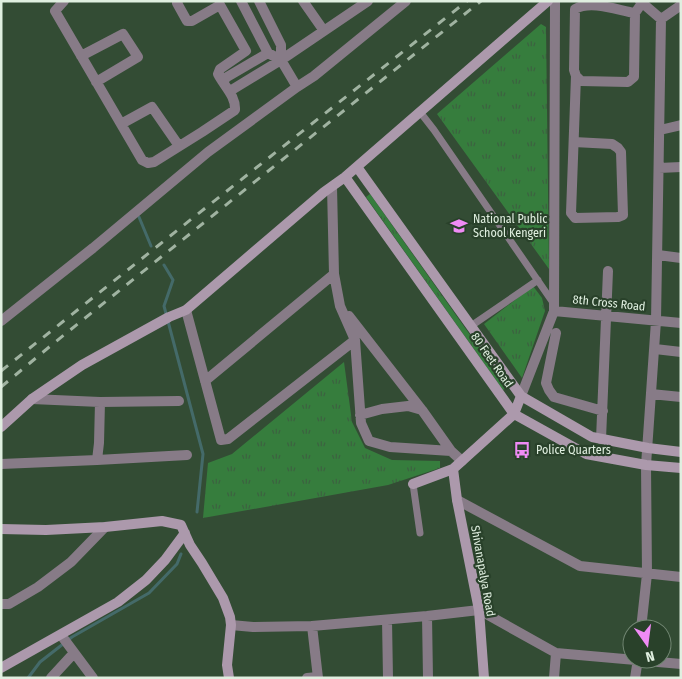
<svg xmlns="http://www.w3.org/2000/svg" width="682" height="679" font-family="'Fira Sans Condensed',sans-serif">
<defs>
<pattern id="park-tufts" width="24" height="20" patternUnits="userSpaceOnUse" patternTransform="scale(1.25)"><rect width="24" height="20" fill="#367d3d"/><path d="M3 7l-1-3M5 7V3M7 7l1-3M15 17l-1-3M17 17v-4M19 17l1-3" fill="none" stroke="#3c6240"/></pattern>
</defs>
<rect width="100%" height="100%" fill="#334c34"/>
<path fill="url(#park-tufts)" d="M541 24 546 27 549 269 437 114Z
M370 194 507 387 503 390 366 197Z
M533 286 542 298 545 311 522 378 484 324Z
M344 362 352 422 365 448 392 460 440 461V468L388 485 203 518 208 463 232 454Z"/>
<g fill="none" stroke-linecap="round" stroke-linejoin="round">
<path stroke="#446a69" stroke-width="3" d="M139 217 151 246
M164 265 173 280 164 306 203 454 197 512
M28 678 40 662 72 637 149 593 177 564 181 554"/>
<path stroke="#877b87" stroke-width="7" d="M420 112 434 130 554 304
M471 326 538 280
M413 484 420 533"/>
<path stroke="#877b87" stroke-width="10" d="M64 1 55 11 142 160 148 163 154 162 202 132 235 110C236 96 224 86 218 74L220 69 246 51 220 5 192 21H187L177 3 178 1
M241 1 268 53 281 60
M259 1 281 45V60L297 87
M303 1 324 31
M640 1 661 19
M635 13C617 10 591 0 575 9L574 70 576 76 581 81 628 82 634 77 635 13 642 3
M81 56 123 34 138 57 96 82
M222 81 227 77 268 53
M230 91 281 60 368 1
M121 124 152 107 179 146
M660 130 681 125
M574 142 612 144 618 148 621 152 623 215 618 217 575 218 571 213 576 76
M659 168 681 167
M332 187 334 274 340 306 355 340 361 423 369 441 390 447 451 451 462 461
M658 255 681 258
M186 310 221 440 228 439 355 340
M554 311 555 1
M349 316 422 410 451 451
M1 321 93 248 208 152 297 87 314 76 406 1
M556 333 546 383 549 390 554 397 603 411
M655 349 681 352
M205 381 334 274
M651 394 681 397
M521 396 554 311 681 323
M32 399 100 402 179 401
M360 415 382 409 408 406 422 410
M601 439 608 271
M97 460 99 443 100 402
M1 464 97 460 187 455
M457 500 580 566 681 577
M1 604H9L38 587 71 562 105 527
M427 616 428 678
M387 620 388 678
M231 625 253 627 312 626 427 616 479 610 556 653 681 664
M312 626 318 678
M641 629 647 574 646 465 656 321 661 19 681 5
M61 635 93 678
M51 678 74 653
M307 678 318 677
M554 678 556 653
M635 678 638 659"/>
<path stroke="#ac99ac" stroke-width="10" d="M357 167 521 396 592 437 648 448 681 452
M345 177 514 414 586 454 646 465 681 468
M1 427 32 399 82 365 169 317 186 310 324 192 345 177 548 1
M453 469 457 500 479 610 484 678
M413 484 453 469 514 414 521 396
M1 529 46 530 105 527 162 521 181 525 190 545 202 563 223 598 230 617 231 625 227 665 229 678
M1 668 118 602 146 580 165 560 185 533"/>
<path stroke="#a0b3a1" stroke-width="3" stroke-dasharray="9 9" stroke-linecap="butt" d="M1 371 194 217 467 1
M1 387 54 343 267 172 481 1"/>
</g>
<defs>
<g id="school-bare" transform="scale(1.35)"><path d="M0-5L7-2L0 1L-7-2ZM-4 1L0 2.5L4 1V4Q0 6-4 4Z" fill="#f08bf5" stroke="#29412a" stroke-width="2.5" paint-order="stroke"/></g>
<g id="bus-bare" transform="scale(1.35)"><path d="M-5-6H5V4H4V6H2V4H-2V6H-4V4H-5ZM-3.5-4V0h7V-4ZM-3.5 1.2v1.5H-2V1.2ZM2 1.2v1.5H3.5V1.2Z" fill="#f08bf5" stroke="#29412a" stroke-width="2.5" paint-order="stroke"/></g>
</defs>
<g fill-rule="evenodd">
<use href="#school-bare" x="459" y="226"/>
<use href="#bus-bare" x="522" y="450"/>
</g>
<g text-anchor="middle" stroke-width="4.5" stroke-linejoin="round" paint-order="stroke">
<g font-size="12" fill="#e0efe0" stroke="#29412a" text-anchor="start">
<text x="473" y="223">National Public<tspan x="473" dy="14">School Kengeri</tspan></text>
<text x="536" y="454">Police Quarters</text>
</g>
<g font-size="12" fill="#e0efe0" stroke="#29412a">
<text transform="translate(609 303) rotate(6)" y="4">8th Cross Road</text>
<text transform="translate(492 360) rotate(55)" y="4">80 Feet Road</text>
<text transform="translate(483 571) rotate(80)" y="4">Shivanapalya Road</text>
</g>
</g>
<rect width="682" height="679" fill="none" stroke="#e0efe0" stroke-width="5"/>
<g transform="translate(647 644) rotate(166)"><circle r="24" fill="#29412a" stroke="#728773"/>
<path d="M0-4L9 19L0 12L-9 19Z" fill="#f08bf5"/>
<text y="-8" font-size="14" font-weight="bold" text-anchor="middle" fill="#e0efe0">N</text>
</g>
</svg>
